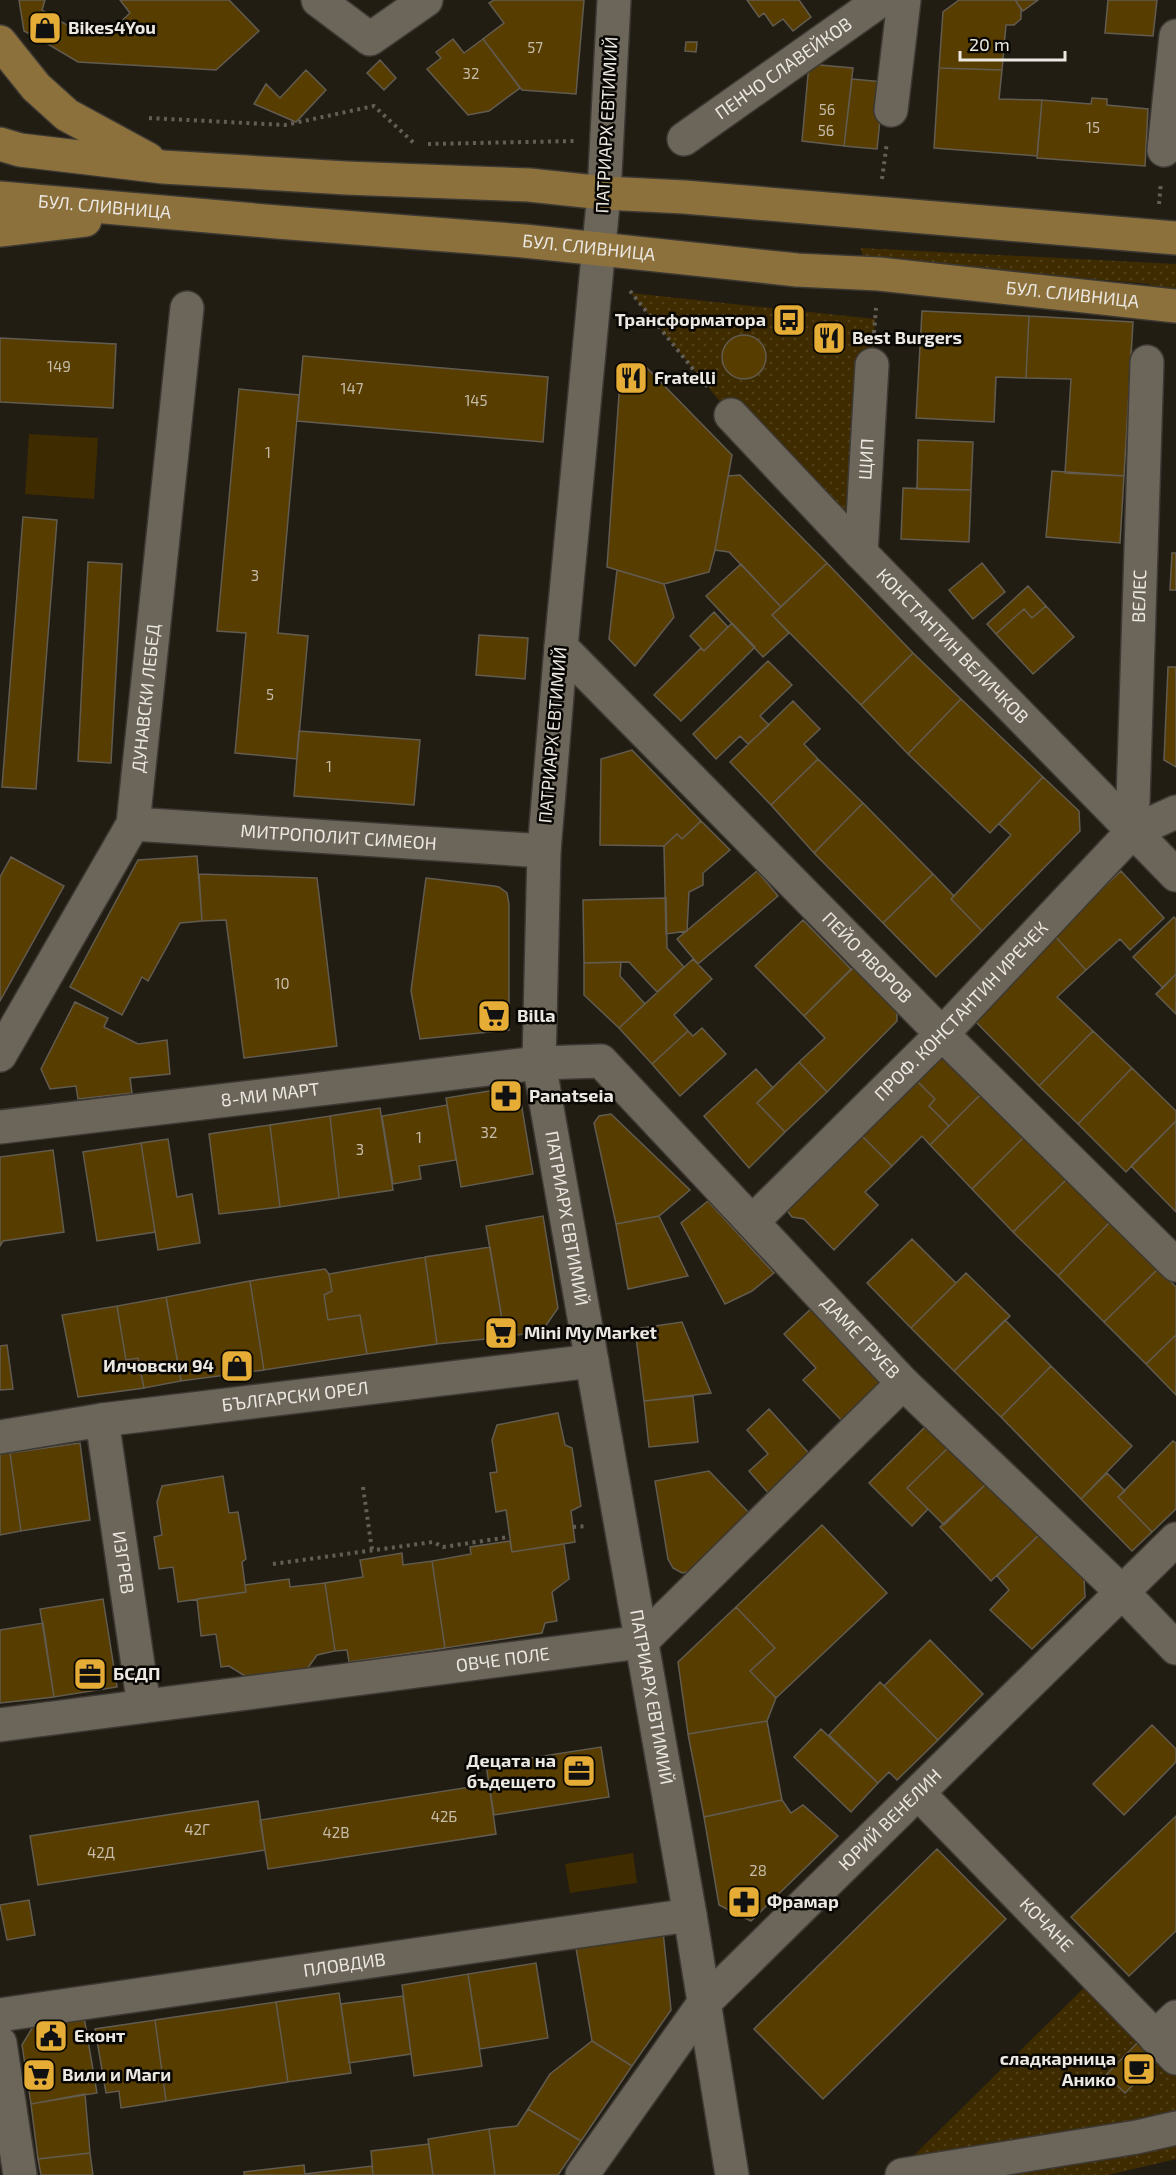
<svg xmlns="http://www.w3.org/2000/svg" width="1176" height="2175" font-family="'Exo 2',sans-serif">
<defs>
<pattern id="grass-dots" width="8" height="8" patternUnits="userSpaceOnUse" patternTransform="scale(1.5)"><rect width="8" height="8" fill="#3f2b00"/><path d="M2 2h.1M6 6h.1" fill="none" stroke="#524019" stroke-width="1.8" stroke-linecap="round"/></pattern>
</defs>
<rect width="100%" height="100%" fill="#221d13"/>
<path fill="url(#grass-dots)" d="M861 248 1176 264V307L1149 304 1150 284 863 259Z
M631 293 875 319 861 553 731 415Z
M1096 1976 1176 2058V2159L1108 2175H894Z"/>
<path fill="#3f2b00" d="M29 434 98 438 94 499 25 494Z
M633 1853 637 1883 570 1893 565 1864Z"/>
<path fill="#573d00" stroke="#625b50" stroke-width="1.5" d="M19 0H45L42 10 55 18 46 43 24 31Z
M120 0H229L259 31 216 70 78 62 46 43 55 18 79 32 107 35 130 13Z
M494 0H584L576 94 522 90 483 39 504 23 489 3Z
M747 0H799L811 17 793 31 783 19 773 26 764 13 759 17Z
M959 0H1015L1021 9V19L1014 25H1006L1002 70 939 68 943 12Z
M1015 0H1038L1023 11Z
M1108 0H1157L1153 36 1105 33Z
M453 39 464 53 483 39 520 88 489 111 468 115 427 69 441 58 436 52Z
M686 42H697L696 52 685 51Z
M380 60 396 78 384 90 367 73Z
M809 64 853 68 844 146 802 141Z
M939 68 1002 70 999 99 1042 100 1037 156 934 148Z
M306 70 326 90 296 122 254 104 266 84 280 98Z
M852 79 884 82 877 149 844 146Z
M1092 98 1107 99V105L1148 109 1145 166 1037 158 1042 100 1091 104Z
M922 311 1029 316 1026 378 996 377 994 422 916 418Z
M1029 316 1133 322 1124 476 1065 473 1071 379 1026 378Z
M722 357a22 22 0 1 1 44 0a22 22 0 1 1-44 0Z
M0 338 116 344 113 408 0 402Z
M303 356 548 377 543 442 297 421Z
M621 366H645L732 455 715 550 709 572 664 584 607 567Z
M239 389 299 395 278 633 308 636 297 759 235 753 246 633 217 631Z
M918 440 973 442 971 490 917 489Z
M1052 471 1124 476 1120 543 1046 537Z
M740 475 827 563 781 607 729 552 715 550 728 476Z
M903 488 971 490 969 542 901 539Z
M23 517 57 520 36 789 2 787Z
M1172 553H1176V590H1170Z
M88 562 122 564 111 763 78 761Z
M827 563 913 653 861 705 772 615Z
M982 563 1005 592 973 619 949 590Z
M741 564 781 607 772 615 789 633 763 657 706 596Z
M617 570 664 584 674 617 635 666 609 639Z
M1028 586 1046 606 1032 618 1024 609 996 634 987 624Z
M1046 606 1074 637 1033 674 996 634 1024 609 1032 618Z
M714 612 728 627 704 651 690 636Z
M732 623 755 647 681 721 654 695 701 648 704 651Z
M479 635 528 638 525 679 476 675Z
M913 653 961 699 908 754 861 705Z
M768 661 792 685 760 716 769 725 748 744 740 736 716 759 693 734Z
M1168 667H1176V767L1164 760Z
M961 699 1043 777 990 833 908 754Z
M793 701 820 729 804 744 818 759 771 805 730 762Z
M299 731 420 740 414 805 294 796Z
M632 750 701 821 682 839 677 834 664 846 600 845 601 759Z
M818 759 863 803 814 853 771 805Z
M1043 777 1079 811 1080 831 982 931 951 899 1011 835 999 824Z
M863 803 933 874 883 923 814 853Z
M701 821 730 850 703 873V885L689 892 687 931 666 934 664 846 677 834 682 839Z
M197 856 202 921 180 923 148 981 142 977 122 1015 70 987 138 860Z
M11 857 64 886 0 1001V877Z
M757 871 778 896 698 964 677 939Z
M1121 871 1164 918 1130 950 1120 939 1086 970 1053 934Z
M199 874 317 878 337 1046 244 1058 226 920 202 921Z
M933 874 954 896 951 899 982 931 936 977 883 923Z
M426 878 494 886 499 887 507 893 509 904V1030L420 1039 411 991Z
M666 898 667 948 684 967 657 992 629 962 584 963 583 900Z
M1174 917 1176 919V974L1163 988 1133 957Z
M803 920 851 969 804 1016 755 966Z
M1053 934 1086 970 1057 997 1093 1031 1039 1086 969 1015Z
M693 959 712 979 674 1015 688 1031 652 1064 619 1028Z
M621 962 620 976 645 1004 619 1028 584 995V963Z
M853 968 895 1009 897 1013V1021L827 1092 799 1062 825 1038 804 1016Z
M1176 974V1014L1156 994Z
M75 1002 108 1018 104 1027 138 1044 167 1040 170 1074 130 1078 132 1093 78 1099 76 1086 50 1089 41 1069Z
M702 1028 726 1054 680 1096 652 1064 688 1031 693 1036Z
M1093 1031 1132 1068 1078 1124 1039 1086Z
M941 1056 980 1095 949 1126 929 1106 935 1099 917 1081Z
M799 1062 827 1092 785 1132 757 1103Z
M1132 1068 1176 1111V1121L1126 1172 1078 1124Z
M756 1069 773 1088 757 1103 785 1132 749 1168 704 1116Z
M917 1081 935 1099 929 1106 949 1126 930 1145 922 1136 892 1166 862 1136Z
M507 1088 521 1102 533 1174 461 1187 446 1098Z
M980 1095 1024 1137 972 1189 930 1145Z
M447 1105 456 1160 419 1166 421 1179 393 1184 382 1116Z
M380 1108 393 1190 339 1198 330 1116Z
M611 1114 690 1190 659 1216 616 1224 594 1123 599 1116Z
M330 1116 339 1198 280 1207 270 1125Z
M1176 1121V1212L1131 1166Z
M270 1125 280 1207 219 1214 209 1134Z
M862 1136 892 1166 865 1192 878 1205 834 1250 804 1219 792 1217 786 1209 804 1189 808 1190Z
M1024 1137 1067 1179 1013 1232 972 1189Z
M168 1139 177 1197 192 1194 200 1243 158 1250 141 1143Z
M141 1143 155 1232 97 1241 83 1152Z
M53 1150 64 1232 3 1241 0 1246V1157Z
M1067 1179 1110 1222 1058 1276 1013 1232Z
M708 1201 774 1273 752 1291 725 1304 681 1223Z
M543 1216 558 1308 542 1331 505 1337 486 1226Z
M659 1216 688 1276 628 1289 616 1224Z
M1110 1222 1158 1269 1104 1322 1058 1276Z
M912 1239 956 1283 911 1328 867 1283Z
M490 1247 505 1337 437 1344 425 1257Z
M425 1257 437 1344 367 1354 360 1315 328 1320 324 1295 332 1291 329 1274Z
M325 1269 329 1274 332 1291 324 1295 328 1320 360 1315 367 1354 264 1370 250 1281Z
M1158 1269 1176 1287V1335L1146 1364 1104 1322Z
M966 1273 1010 1316 954 1371 911 1328Z
M250 1281 264 1370 181 1381 166 1297Z
M166 1297 181 1381 144 1388 138 1358 126 1360 117 1306Z
M117 1306 126 1360 138 1358 144 1388 78 1397 62 1315Z
M813 1307 885 1385 844 1423 803 1380 816 1368 784 1334Z
M1005 1320 1051 1366 1001 1417 954 1371Z
M682 1322 711 1393 644 1401 635 1329Z
M1176 1335V1395L1146 1364Z
M7 1345 13 1389 0 1390V1346Z
M1051 1366 1132 1446 1081 1499 1001 1417Z
M693 1396 698 1442 649 1447 644 1401Z
M769 1409 814 1459 771 1496 749 1471 768 1454 747 1430Z
M558 1413 565 1445 572 1448 581 1506 571 1511 575 1542 512 1552 506 1510 496 1512 490 1473 497 1472 492 1440 497 1425Z
M929 1423 951 1445 907 1488 928 1509 912 1526 869 1483Z
M1173 1441 1176 1443V1509L1152 1532 1118 1497Z
M80 1443 90 1520 21 1531 10 1453Z
M951 1445 988 1482 944 1525 907 1488Z
M10 1453 21 1531 0 1535V1454Z
M709 1471 752 1516 692 1571 682 1573 673 1568 668 1559 655 1481Z
M1107 1473 1125 1491 1118 1497 1152 1532 1132 1551 1081 1499Z
M223 1476 229 1513 238 1512 246 1559 242 1562 246 1592 178 1602 173 1567 159 1569 154 1537 162 1535 157 1502 162 1486Z
M988 1482 1042 1532 991 1581 940 1527Z
M822 1525 887 1593 776 1698 750 1671 775 1648 736 1607Z
M1042 1532 1084 1577 1085 1597 1032 1649 990 1610 1009 1590 997 1576Z
M510 1541 512 1552 564 1544 569 1579 552 1592 557 1621 545 1623 542 1633 445 1648 432 1561 471 1554 470 1547Z
M402 1553 403 1565 432 1561 445 1648 349 1662 347 1650 335 1651 325 1583 363 1577 360 1560Z
M289 1579 290 1587 325 1583 335 1651 317 1655 307 1669 245 1676 229 1666 221 1667 216 1634 201 1636 197 1599 246 1592 245 1585Z
M103 1599 117 1687 54 1697 40 1609Z
M736 1607 775 1648 750 1671 776 1698 767 1721 688 1734 678 1662Z
M43 1623 54 1697 0 1703V1630Z
M930 1640 983 1694 938 1740 884 1686Z
M880 1682 938 1740 897 1780 889 1772 878 1783 829 1735Z
M767 1721 782 1800 704 1817 688 1734Z
M1152 1725 1176 1749V1762L1124 1815 1093 1784Z
M821 1729 878 1783 851 1812 794 1757Z
M601 1747 609 1797 494 1815 486 1765Z
M489 1784 496 1834 268 1869 260 1820Z
M782 1800 791 1813 803 1805 838 1836 751 1921 719 1905 704 1817Z
M258 1801 265 1850 38 1885 30 1836Z
M1176 1816V1931L1129 1976 1071 1917Z
M937 1849 1006 1919 823 2099 754 2029Z
M29 1900 35 1935 7 1940 0 1905Z
M663 1931 671 2010 632 2066 592 2041 576 1948Z
M536 1963 548 2038 480 2049 468 1974Z
M468 1974 482 2066 414 2076 402 1985Z
M339 1993 351 2073 288 2082 276 2002Z
M403 1996 411 2054 349 2063 341 2004Z
M276 2002 288 2082 166 2101 155 2020Z
M84 2017 97 2093 31 2104 22 2045 34 2025Z
M155 2020 166 2101 121 2108 119 2091 106 2093 95 2029Z
M1140 2040 1159 2059 1125 2093 1106 2075Z
M592 2041 632 2066 581 2141 528 2109 550 2074Z
M85 2094 90 2153 38 2159 31 2104Z
M528 2109 581 2141 558 2175H495L489 2129 517 2126Z
M489 2129 495 2175H433L428 2139Z
M429 2144 433 2175H373L371 2151Z
M90 2153 93 2175H41L38 2159Z
M304 2165 305 2175H244V2172Z
M372 2166 373 2175H305V2174Z"/>
<g fill="none" stroke-linecap="round" stroke-linejoin="round">
<g stroke="#3c3833" stroke-width="36">
<g id="minor">
<path d="M318 0 370 39 426 0"/>
<path id="s1" d="M614 0 604 193 561 647 544 851 539 1063 690 1915 732 2175"/>
<path d="M891 110 904 0"/>
<path id="s2" d="M684 139 881 0"/>
<path d="M1164 150 1176 36"/>
<path id="s3" d="M731 415 861 553 1176 875"/>
<path id="s4" d="M861 553 872 365"/>
<path id="s5" d="M561 647 942 1034 1176 1265"/>
<path id="s6" d="M133 824 544 851"/>
<path id="s7" d="M1132 832 1147 362"/>
<path id="s8" d="M0 1055 133 824 187 308"/>
<path id="s9" d="M0 1127 539 1063 601 1061 903 1383 1122 1592 1176 1648"/>
<path id="s10" d="M752 1222 942 1034 1132 832 1176 812"/>
<path id="s11" d="M102 1420 144 1706"/>
<path id="s12" d="M0 1437 102 1420 592 1361"/>
<path id="s13" d="M0 1725 641 1642 903 1383"/>
<path id="s14" d="M918 1793 1176 2058"/>
<path id="s15" d="M0 2015 690 1915"/>
<path d="M1155 2037 1176 2017"/>
<path d="M0 2043 20 2175"/>
<path id="s16" d="M582 2175 704 2003 1176 1539"/>
<path d="M902 2175 1137 2137 1176 2128"/>
</g>
</g>
<g stroke="#3c3833" stroke-width="36">
<g id="major">
<path d="M0 42 36 87 67 115 148 159"/>
<path d="M0 144 20 150 163 167 346 178 529 185 604 193 684 197 1176 238"/>
<path id="s17" d="M0 198 277 222 524 241 797 270 879 274 1176 306"/>
<path d="M0 230 85 220"/>
</g>
</g>
<path stroke="#645f56" stroke-width="4" stroke-dasharray="3 4.5" stroke-linecap="butt" d="M149 118 285 125 374 106 415 144
M428 144 574 141
M882 179 887 142
M1159 204 1161 182
M630 291 710 390
M874 333 876 308
M363 1487 372 1550
M573 1527 587 1526
M273 1564 433 1542 443 1547 509 1537"/>
<use href="#minor" stroke="#6c665a" stroke-width="33"/>
<use href="#major" stroke="#8c713c" stroke-width="33"/>
</g>
<defs>
<g id="shop-square" transform="scale(1.725)"><rect x="-9" y="-9" width="18" height="18" rx="4" fill="#e6ad36" stroke="#090704"/><path d="M-5-2.5h2.3a2.7 3.5 0 0 1 5.4 0H5L5.5 6h-11ZM-1.5-2.5h3a1.5 2.3 0 0 0-3 0Z" fill="#111"/></g>
<g id="bus-square" transform="scale(1.725)"><rect x="-9" y="-9" width="18" height="18" rx="4" fill="#e6ad36" stroke="#090704"/><path d="M-5-6H5V4H4V6H2V4H-2V6H-4V4H-5ZM-3.5-4V0h7V-4ZM-3.5 1.2v1.5H-2V1.2ZM2 1.2v1.5H3.5V1.2Z" fill="#111"/></g>
<g id="restaurant-square" transform="scale(1.725)"><rect x="-9" y="-9" width="18" height="18" rx="4" fill="#e6ad36" stroke="#090704"/><path d="M-5-6h1v4h1v-4h1v4h1v-4h1v5L-1.5 .5V6h-2V.5L-5-1ZM5-6V6H3V1.5H1.5Q1.5-4 5-6Z" fill="#111"/></g>
<g id="supermarket-square" transform="scale(1.725)"><rect x="-9" y="-9" width="18" height="18" rx="4" fill="#e6ad36" stroke="#090704"/><path d="M-6-5.5h2.5l.6 2H6L4.5 2H-2.5L-4.4-4H-6ZM-1.5 3.2a1.3 1.3 0 1 0 .1 0ZM3 3.2a1.3 1.3 0 1 0 .1 0Z" fill="#111"/></g>
<g id="pharmacy-square" transform="scale(1.725)"><rect x="-9" y="-9" width="18" height="18" rx="4" fill="#e6ad36" stroke="#090704"/><path d="M-2-6h4v4h4v4h-4v4h-4v-4h-4v-4h4Z" fill="#111"/></g>
<g id="office-square" transform="scale(1.725)"><rect x="-9" y="-9" width="18" height="18" rx="4" fill="#e6ad36" stroke="#090704"/><path d="M-6-3h4V-5.5h4V-3h4V5H-6ZM-1-4.5V-3h2v-1.5ZM-6 0V1H6V0Z" fill="#111"/></g>
<g id="civic-square" transform="scale(1.725)"><rect x="-9" y="-9" width="18" height="18" rx="4" fill="#e6ad36" stroke="#090704"/><path d="M-.6-6.5H3V-4.5H.6V-3L4-1V1h2V6H-6V1h2V-1L-.6-3ZM-1.2 2.5V6h2.4V2.5Z" fill="#111"/></g>
<g id="cafe-square" transform="scale(1.725)"><rect x="-9" y="-9" width="18" height="18" rx="4" fill="#e6ad36" stroke="#090704"/><path d="M-5.5-4.5H6V0H3Q3 3.5 0 3.5H-2.5Q-5.5 3.5-5.5 0ZM3-3.2v2h1.7v-2ZM-6 4.5H4V6H-6Z" fill="#111"/></g>
</defs>
<g fill-rule="evenodd">
<use href="#shop-square" x="45" y="28"/>
<use href="#bus-square" x="789" y="320"/>
<use href="#restaurant-square" x="829" y="338"/>
<use href="#restaurant-square" x="631" y="378"/>
<use href="#supermarket-square" x="494" y="1016"/>
<use href="#pharmacy-square" x="506" y="1096"/>
<use href="#supermarket-square" x="501" y="1333"/>
<use href="#shop-square" x="237" y="1366"/>
<use href="#office-square" x="90" y="1674"/>
<use href="#office-square" x="579" y="1771"/>
<use href="#pharmacy-square" x="744" y="1902"/>
<use href="#civic-square" x="51" y="2036"/>
<use href="#cafe-square" x="1139" y="2069"/>
<use href="#supermarket-square" x="39" y="2075"/>
</g>
<g text-anchor="middle" stroke-width="5" stroke-linejoin="round" paint-order="stroke">
<g font-size="15" fill="#c6bca9">
<text x="535" y="53">57</text>
<text x="471" y="79">32</text>
<text x="827" y="115">56</text>
<text x="1093" y="133">15</text>
<text x="826" y="136">56</text>
<text x="59" y="372">149</text>
<text x="352" y="394">147</text>
<text x="476" y="406">145</text>
<text x="268" y="458">1</text>
<text x="255" y="581">3</text>
<text x="270" y="700">5</text>
<text x="329" y="772">1</text>
<text x="282" y="989">10</text>
<text x="489" y="1138">32</text>
<text x="419" y="1143">1</text>
<text x="360" y="1155">3</text>
<text x="444" y="1822">42Б</text>
<text x="197" y="1835">42Г</text>
<text x="336" y="1838">42В</text>
<text x="101" y="1858">42Д</text>
<text x="758" y="1876">28</text>
</g>
<g font-size="18" font-weight="bold" fill="#ebe7e1" stroke="#090704" text-anchor="start">
<text x="68" y="34">Bikes4You</text>
<text x="766" y="326" text-anchor="end">Трансформатора</text>
<text x="852" y="344">Best Burgers</text>
<text x="654" y="384">Fratelli</text>
<text x="517" y="1022">Billa</text>
<text x="529" y="1102">Panatseia</text>
<text x="524" y="1339">Mini My Market</text>
<text x="214" y="1372" text-anchor="end">Илчовски 94</text>
<text x="113" y="1680">БСДП</text>
<text x="556" y="1767" text-anchor="end">Децата на<tspan x="556" dy="21">бъдещето</tspan></text>
<text x="767" y="1908">Фрамар</text>
<text x="74" y="2042">Еконт</text>
<text x="1116" y="2065" text-anchor="end">сладкарница<tspan x="1116" dy="21">Анико</tspan></text>
<text x="62" y="2081">Вили и Маги</text>
</g>
<g font-size="18" fill="#ebe7e1" stroke="#090704">
<text dy="6" stroke="none"><textPath href="#s2" startOffset="122">ПЕНЧО СЛАВЕЙКОВ</textPath></text>
<text transform="translate(607 125) rotate(-87)" y="6">ПАТРИАРХ ЕВТИМИЙ</text>
<text dy="6" stroke="none"><textPath href="#s17" startOffset="105">БУЛ. СЛИВНИЦА</textPath></text>
<text dy="6" stroke="none"><textPath href="#s17" startOffset="591">БУЛ. СЛИВНИЦА</textPath></text>
<text dy="6" stroke="none"><textPath href="#s17" startOffset="1077">БУЛ. СЛИВНИЦА</textPath></text>
<text dy="6" stroke="none"><textPath href="#s4" startOffset="94">ЩИП</textPath></text>
<text dy="6" stroke="none"><textPath href="#s7" startOffset="236">ВЕЛЕС</textPath></text>
<text dy="6" stroke="none"><textPath href="#s3" startOffset="320">КОНСТАНТИН ВЕЛИЧКОВ</textPath></text>
<text dy="6" stroke="none"><textPath href="#s8" startOffset="393">ДУНАВСКИ ЛЕБЕД</textPath></text>
<text transform="translate(553 735) rotate(-85)" y="6">ПАТРИАРХ ЕВТИМИЙ</text>
<text dy="6" stroke="none"><textPath href="#s6" startOffset="206">МИТРОПОЛИТ СИМЕОН</textPath></text>
<text dy="6" stroke="none"><textPath href="#s5" startOffset="436">ПЕЙО ЯВОРОВ</textPath></text>
<text dy="6" stroke="none"><textPath href="#s10" startOffset="297">ПРОФ. КОНСТАНТИН ИРЕЧЕК</textPath></text>
<text dy="6" stroke="none"><textPath href="#s9" startOffset="272">8-МИ МАРТ</textPath></text>
<text dy="6" stroke="none"><textPath href="#s1" startOffset="1224">ПАТРИАРХ ЕВТИМИЙ</textPath></text>
<text dy="6" stroke="none"><textPath href="#s9" startOffset="984">ДАМЕ ГРУЕВ</textPath></text>
<text dy="6" stroke="none"><textPath href="#s12" startOffset="298">БЪЛГАРСКИ ОРЕЛ</textPath></text>
<text dy="6" stroke="none"><textPath href="#s11" startOffset="144">ИЗГРЕВ</textPath></text>
<text dy="6" stroke="none"><textPath href="#s13" startOffset="507">ОВЧЕ ПОЛЕ</textPath></text>
<text dy="6" stroke="none"><textPath href="#s1" startOffset="1710">ПАТРИАРХ ЕВТИМИЙ</textPath></text>
<text dy="6" stroke="none"><textPath href="#s16" startOffset="472">ЮРИЙ ВЕНЕЛИН</textPath></text>
<text dy="6" stroke="none"><textPath href="#s14" startOffset="184">КОЧАНЕ</textPath></text>
<text dy="6" stroke="none"><textPath href="#s15" startOffset="348">ПЛОВДИВ</textPath></text>
</g>
</g>
<path d="M960 51v9h105v-9" fill="none" stroke="#ebe7e1" stroke-width="3"/>
<text x="969" y="51" font-size="18" fill="#ebe7e1" stroke="#090704" stroke-width="4.5" paint-order="stroke">20 m</text>
</svg>
